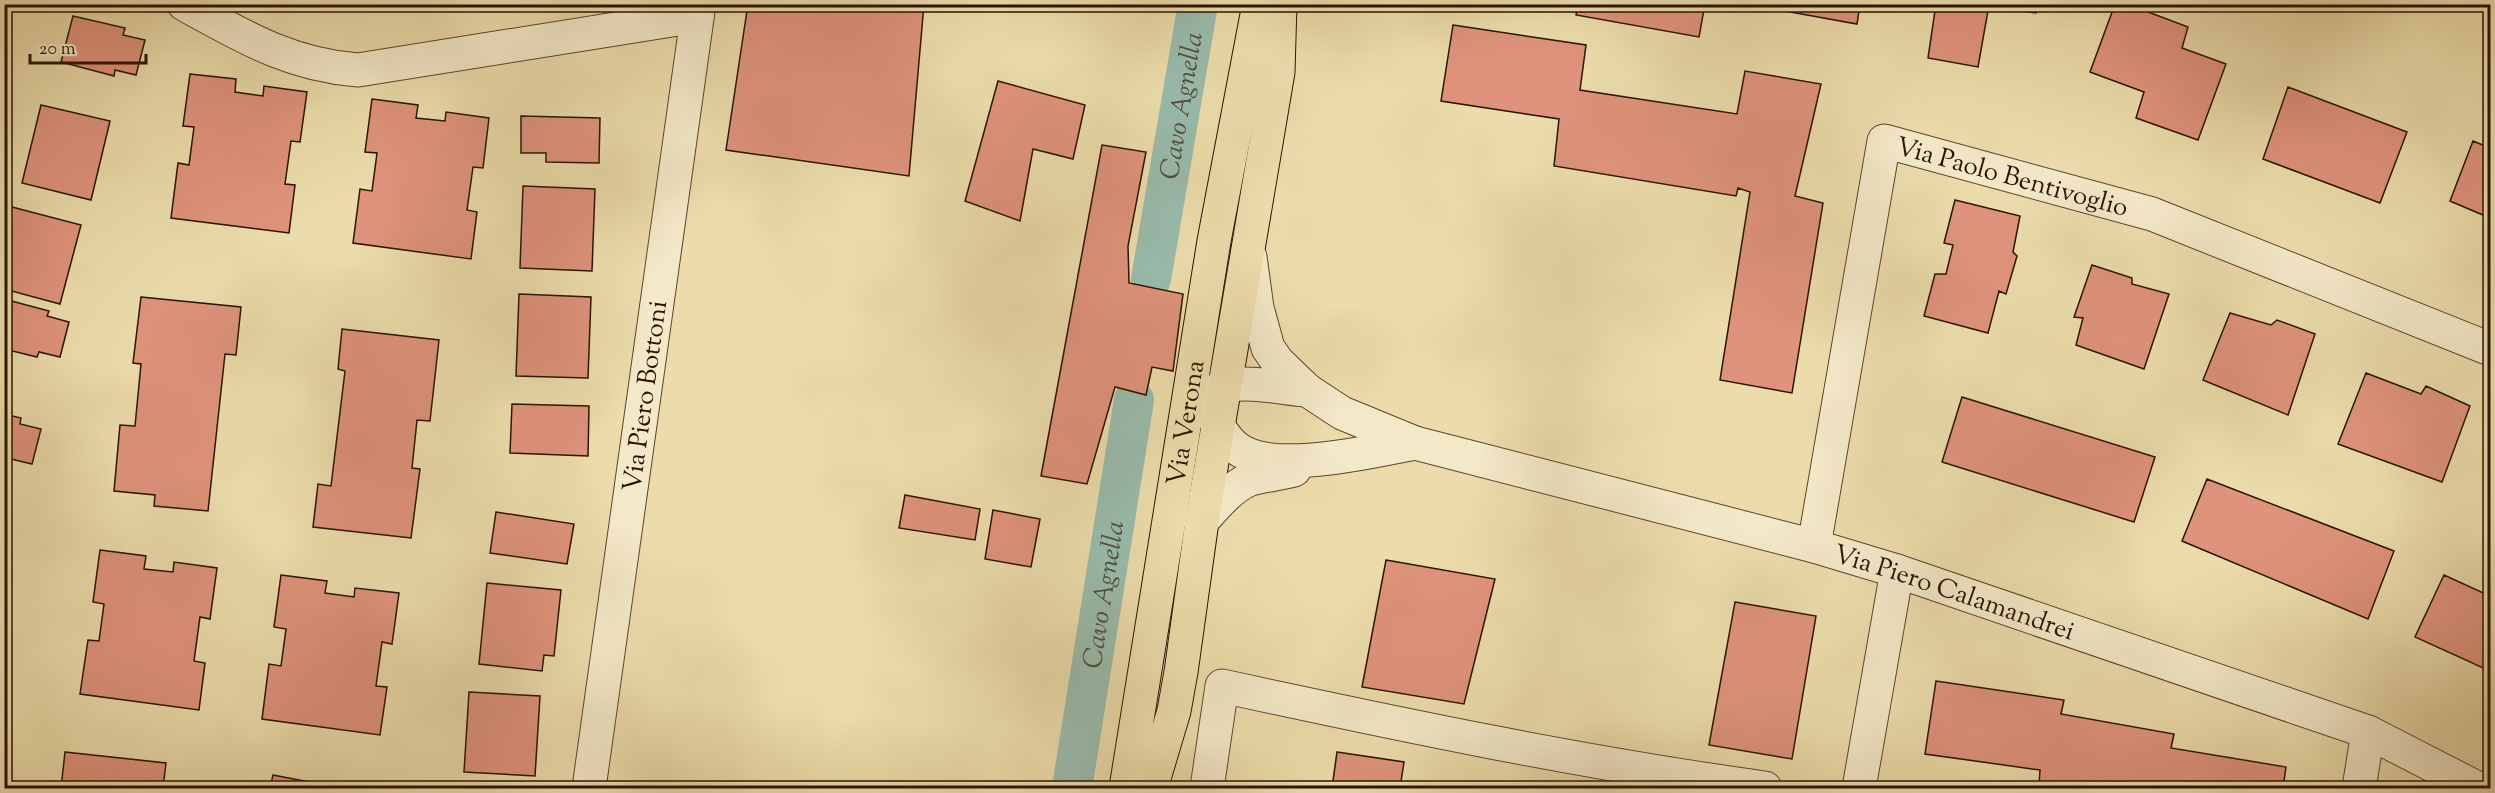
<svg xmlns="http://www.w3.org/2000/svg" width="2495" height="793" font-family="'Sorts Mill Goudy',serif">
<rect width="100%" height="100%" fill="#ecdcab"/>
<filter id="stains"><feTurbulence type="fractalNoise" baseFrequency=".00333" numOctaves="4"/><feColorMatrix values="0 0 0 0 .2 0 0 0 0 .09 0 0 0 0 .02 0 0 0 .5 -.17"/></filter>
<radialGradient id="worn" r=".72"><stop offset=".6" stop-color="#630" stop-opacity="0"/><stop offset="1" stop-color="#630" stop-opacity=".3"/></radialGradient>
<g fill="none" stroke-linecap="round" stroke-linejoin="round">
<g stroke="#99bbac" stroke-width="40">
<path id="s1" d="M1151 279 1198 4"/>
<path id="s2" d="M1072 788 1134 400"/>
</g>
</g>
<path fill="#df937c" stroke="#291301" stroke-width="1.5" d="M748 4H924L909 176 726 150Z
M1578 4H1705L1699 37 1576 15Z
M1746 4H1860L1857 24Z
M1936 4H2038L2036 13 1989 5 1978 67 1928 58Z
M2115 4H2127L2188 27 2182 48 2226 64 2198 140 2136 118 2144 92 2090 72Z
M73 16 125 28 123 35 145 40 136 75 115 70 114 76 61 62Z
M1453 25 1586 45 1580 90 1737 114 1745 71 1821 84 1795 196 1823 203 1792 393 1720 380 1750 192 1738 188 1736 196 1554 166 1559 119 1441 101Z
M190 74 236 79 235 92 263 96 264 86 307 92 300 142 291 141 285 184 295 185 289 233 171 218 178 163 189 165 194 127 183 126Z
M998 81 1085 105 1073 159 1033 149 1020 221 965 201Z
M2288 87 2407 132 2380 203 2263 159Z
M372 99 418 105 416 118 445 121 446 112 489 118 483 168 473 167 467 210 477 212 471 259 353 243 360 189 372 191 377 153 365 152Z
M41 105 110 121 91 200 22 183Z
M521 116 600 118 599 163 546 162V153H521Z
M2473 141 2490 148V218L2450 201Z
M1102 145 1146 152 1128 246 1129 283 1183 294 1173 371 1152 367 1146 395 1115 387 1087 484 1041 476Z
M523 186 595 189 592 271 520 268Z
M1955 200 2020 216 2013 252 2017 256 2006 294 1999 291 1988 333 1924 316 1935 274H1946L1953 245 1944 243Z
M12 207 81 225 60 304 4 289V233Z
M2092 265 2132 278V284L2169 294 2144 369 2076 345 2083 318 2074 317Z
M519 294 591 297 588 378 516 376Z
M141 297 241 307 236 355 225 354 208 511 154 506 155 495 114 491 120 425 135 426 141 364 133 363Z
M4 299 49 311 47 316 69 322 60 357 39 352 37 357 4 349Z
M2230 313 2271 325 2277 320 2315 334 2288 415 2203 380Z
M342 329 439 340 430 421 417 420 412 468 420 469 411 538 313 527 318 484 331 486 345 371 338 369Z
M2366 373 2421 394 2426 386 2470 406 2442 482 2338 444Z
M1962 397 2155 457 2134 522 1942 462Z
M512 404 589 406 588 456 510 453Z
M4 414 21 418 20 424 41 429 32 464 11 459 10 465 4 464Z
M2207 479 2394 551 2368 619 2182 541Z
M905 495 980 509 975 540 899 528Z
M4 505H10L4 585Z
M993 510 1040 519 1031 567 985 559Z
M496 512 574 524 567 564 490 553Z
M100 550 146 556 144 569 173 572 174 562 217 568 210 619 200 617 194 661 205 663 199 710 80 694 88 640 99 641 104 604 93 602Z
M1386 560 1495 579 1464 704 1362 687Z
M281 575 327 581 325 593 354 597 355 588 399 593 392 644 382 642 376 686 387 687 380 735 262 719 269 664 281 666 286 629 274 627Z
M2444 575 2490 596V671L2415 637Z
M487 583 561 590 554 656 544 655 542 671 479 664Z
M1735 602 1816 616 1792 759 1709 745Z
M1936 681 2064 700 2061 714 2174 734 2171 748 2286 767 2283 788H2061L2039 785 2040 770 1925 754Z
M469 692 540 696 535 776 464 772Z
M65 752 166 763 163 788H61Z
M1337 752 1404 762 1400 788H1332Z
M273 775 341 788H270Z"/>
<g fill="none" stroke-linecap="round" stroke-linejoin="round">
<g stroke="#5a452c" stroke-width="35">
<g id="minor">
<path d="M184 4C242 36 290 65 358 70L697 16"/>
<path id="s3" d="M1250 257 1257 308 1268 348 1277 361 1307 390 1342 413 1415 443 1814 546 1897 571 2368 732 2477 788"/>
<path d="M1206 402C1222 371 1278 389 1307 390"/>
<path d="M1210 407C1214 420 1223 436 1234 446 1268 477 1373 451 1415 443"/>
<path d="M1202 521C1216 506 1229 489 1248 480 1255 477 1283 473 1294 470"/>
<path id="s4" d="M1814 546 1884 141 2152 214 2490 349"/>
<path id="s5" d="M589 788 699 4"/>
<path d="M1207 788 1222 686C1402 725 1583 763 1765 788"/>
<path d="M1859 788 1897 571"/>
<path d="M2359 788 2368 732"/>
</g>
</g>
<g stroke="#291301" stroke-width="35">
<g id="major">
<path id="s6" d="M1126 788 1214 241 1259 4"/>
<path d="M1151 788 1174 711 1181 672 1202 521 1278 72 1280 4"/>
</g>
</g>
<use href="#minor" stroke="#f3e8c8" stroke-width="33"/>
<use href="#major" stroke="#ecdcab" stroke-width="33"/>
</g>
<g text-anchor="middle" stroke-width="6" stroke-linejoin="round" paint-order="stroke">
<g font-size="26" fill="#291301" stroke="#f3e8c8">
<text dy="9" stroke="none"><textPath href="#s4" startOffset="544">Via Paolo Bentivoglio</textPath></text>
<text dy="9" stroke="none"><textPath href="#s5" startOffset="396">Via Piero Bottoni</textPath></text>
<text dy="9" stroke="none"><textPath href="#s6" startOffset="370">Via Verona</textPath></text>
<text dy="9" stroke="none"><textPath href="#s3" startOffset="831">Via Piero Calamandrei</textPath></text>
</g>
<g font-size="27" font-style="italic" fill="#504e3d" stroke="#f3e8c8">
<text dy="9" stroke="none"><textPath href="#s1" startOffset="176">Cavo Agnella</textPath></text>
<text dy="9" stroke="none"><textPath href="#s2" startOffset="196">Cavo Agnella</textPath></text>
</g>
</g>
<rect width="2495" height="793" fill="none" stroke="#ecdcab" stroke-width="24"/>
<rect x="6" y="6" width="2483" height="781" fill="none" stroke="#291301" stroke-width="3"/>
<rect x="12" y="12" width="2471" height="769" fill="none" stroke="#291301" stroke-width="1.5"/>
<path d="M30 54v9h116v-9" fill="none" stroke="#291301" stroke-width="3"/>
<text x="39" y="54" font-size="18" fill="#291301" stroke="#f3e8c8" stroke-width="4.5" paint-order="stroke">20 m</text>
<rect width="100%" height="100%" filter="url(#stains)"/>
<rect width="100%" height="100%" fill="url(#worn)"/>
</svg>
